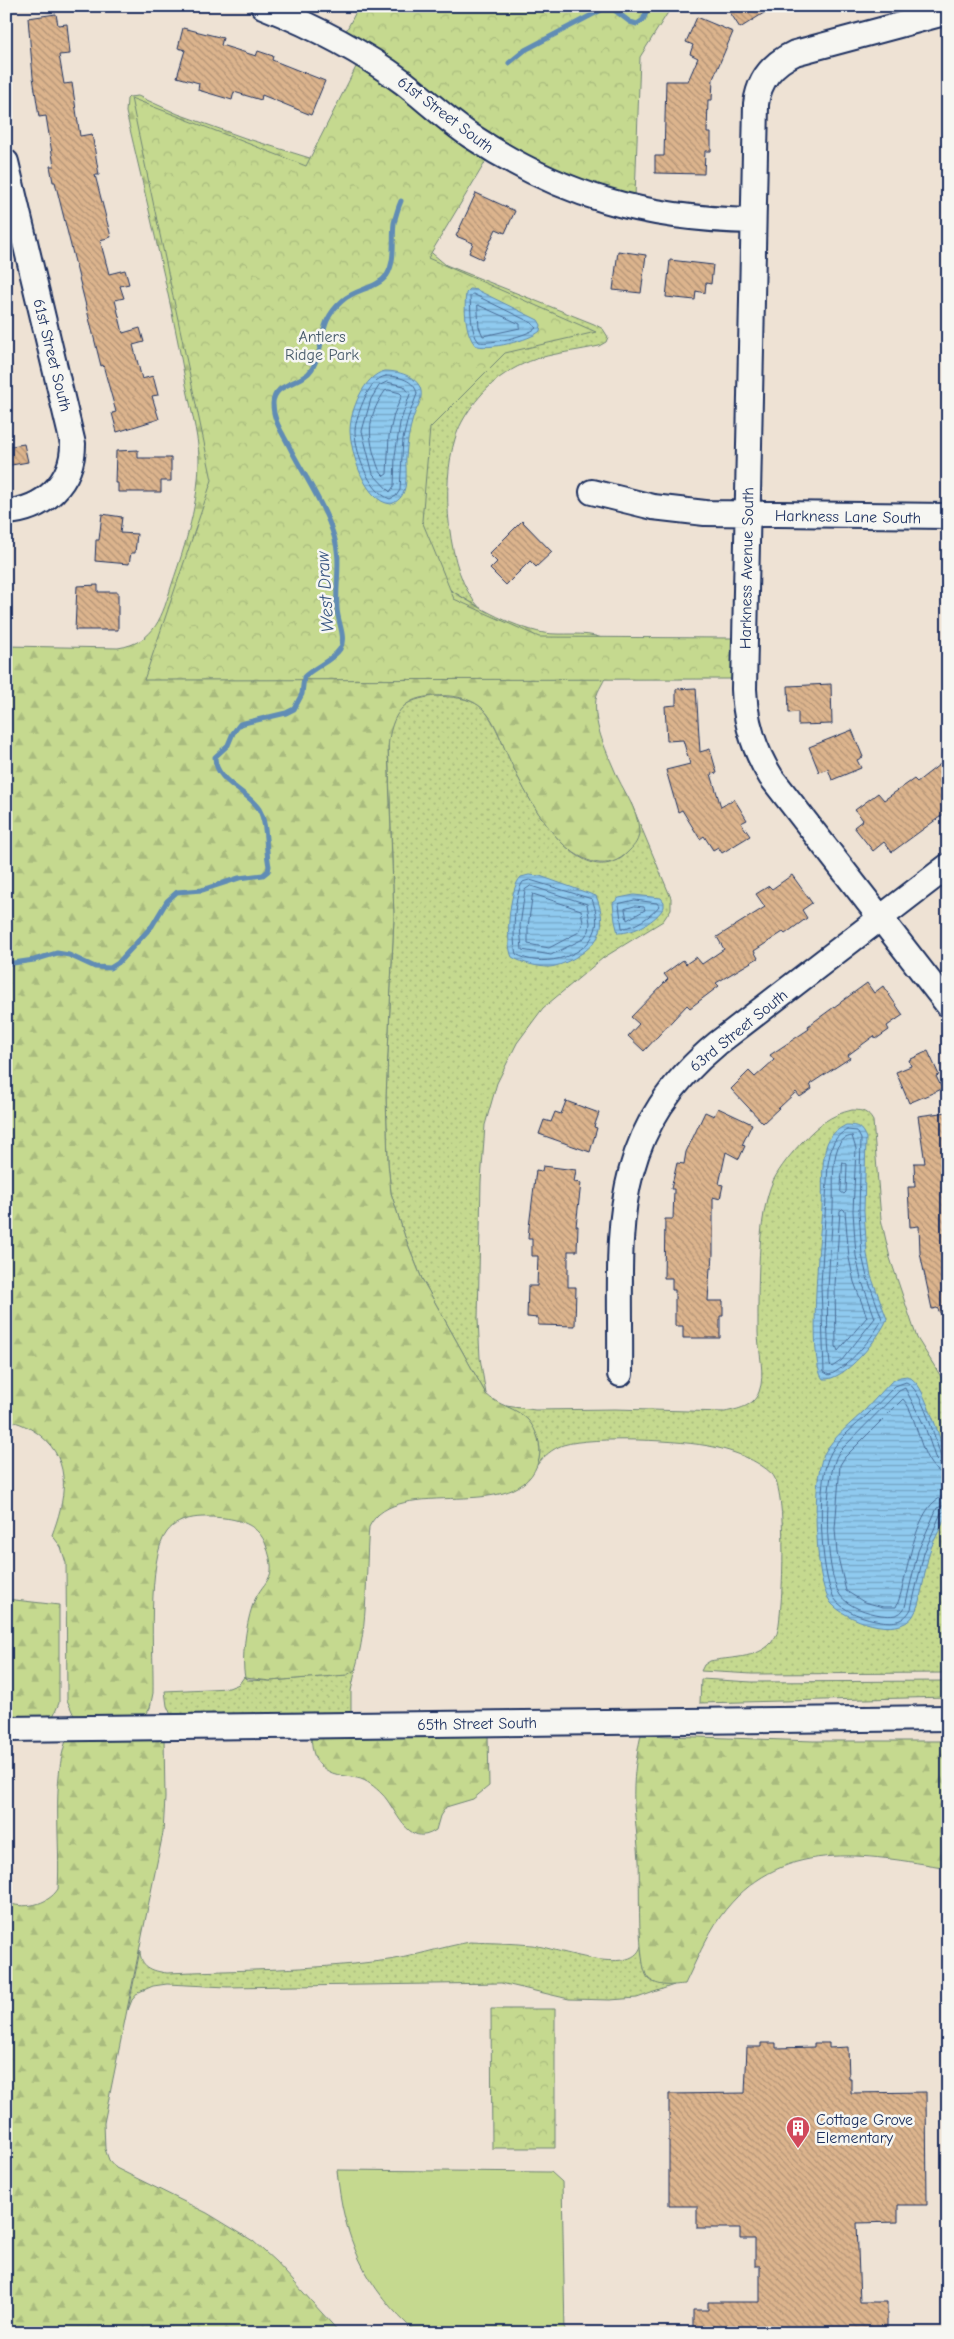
<svg xmlns="http://www.w3.org/2000/svg" width="954" height="2339" font-family="'Comic Neue',sans-serif">
<defs>
<pattern id="grass-dots" width="8" height="8" patternUnits="userSpaceOnUse" patternTransform="scale(1.25)"><rect width="8" height="8" fill="#c5d98f"/><path d="M2 2h.1M6 6h.1" fill="none" stroke="#a9bb7e" stroke-width="1.8" stroke-linecap="round"/></pattern>
<pattern id="forest-firs" width="22" height="20" patternUnits="userSpaceOnUse" patternTransform="scale(1.25)"><rect width="22" height="20" fill="#c5d98f"/><path d="M5 1l3.5 6h-7zM16 11l3.5 6h-7z" fill="#a9bb7e"/></pattern>
<pattern id="park-crowns" width="20" height="18" patternUnits="userSpaceOnUse" patternTransform="scale(1.25)"><rect width="20" height="18" fill="#c5d98f"/><path d="M2 6a3 3 0 1 1 6 0M12 15a3 3 0 1 1 6 0" fill="none" stroke="#a9bb7e"/></pattern>
<pattern id="water-rules" width="6" height="5" patternUnits="userSpaceOnUse" patternTransform="scale(1.25)"><rect width="6" height="5" fill="#8fcaef"/><path d="M0 2.5h6" fill="none" stroke="#74a4c5"/></pattern>
<pattern id="building-back-hatch" width="6" height="6" patternUnits="userSpaceOnUse" patternTransform="scale(1.25)"><rect width="6" height="6" fill="#dcb48d"/><path d="M-1 5l2 2M0 0l6 6M5-1l2 2" fill="none" stroke="#b29376"/></pattern>
</defs>
<rect width="100%" height="100%" fill="#eee2d4"/>
<filter id="ink" filterUnits="userSpaceOnUse"><feTurbulence type="fractalNoise" baseFrequency=".02" numOctaves="2"/><feDisplacementMap in="SourceGraphic" scale="10" xChannelSelector="R" yChannelSelector="G"/><feConvolveMatrix kernelMatrix="1 2 1 2 8 2 1 2 1" color-interpolation-filters="sRGB"/></filter>
<g filter="url(#ink)">
<path fill="url(#grass-dots)" stroke="#708476" d="M446 265 594 324 603 329 608 337 606 342 599 346C559 355 534 353 499 378 481 392 461 417 455 439 441 483 446 572 479 607L442 585 413 563 448 271Z
M435 696C451 697 470 697 482 708 494 720 499 736 506 751 521 786 554 852 593 863 603 866 617 863 625 855 631 850 635 840 639 833L631 803 671 898V909L663 921 603 958 543 1008 517 1043 497 1083 485 1125 481 1182 478 1319 480 1358 486 1394 422 1279 405 1237 391 1193 388 1162 386 1097 394 917 388 740C394 708 404 700 435 696Z
M852 1110C863 1110 868 1112 873 1121L881 1219 890 1258 917 1338 948 1388V1673L752 1674 701 1671 704 1665 710 1661C729 1657 757 1659 771 1643 774 1639 777 1635 778 1630 783 1606 788 1490 772 1474 758 1460 733 1451 714 1447 682 1440 594 1436 563 1445 552 1449 544 1456 537 1465 547 1439 529 1417 506 1406L535 1410 615 1409 725 1412C738 1409 753 1407 759 1392 766 1374 758 1351 758 1332 758 1293 757 1215 773 1181 780 1167 791 1154 802 1142 817 1126 830 1115 852 1110Z
M356 1668 351 1691V1715L172 1717 167 1706 165 1691 229 1688 239 1684 244 1677 247 1680 270 1681 345 1675Z
M701 1679 752 1682 948 1681V1697L700 1703Z
M470 1942C491 1943 512 1943 532 1945 556 1948 632 1978 641 1946L644 1968 648 1978 664 1985H674L637 1998 610 2000 569 1999 501 1983 227 1987 167 1984 153 1986 139 1992 132 2000 128 2010 140 1950C140 1967 152 1971 167 1973 238 1970 310 1970 381 1961 411 1958 440 1947 470 1942Z"/>
<path fill="url(#forest-firs)" stroke="#708476" d="M138 96 178 114 245 138 326 163 446 265 448 271 363 337 442 585C473 604 508 626 544 633 562 636 584 631 602 638 603 648 607 661 607 671 606 681 597 689 596 699 593 723 605 748 614 769 622 790 638 808 639 831 639 840 635 845 629 851 608 873 583 862 563 844 539 820 521 785 507 754 500 738 495 720 482 708 466 694 439 694 420 698 396 704 390 726 388 748L394 917 386 1097 388 1162 391 1193 405 1237 422 1279 486 1394C498 1406 516 1407 528 1420 537 1430 542 1446 539 1459 521 1529 396 1471 369 1527 365 1575 369 1623 355 1670L347 1675 270 1681 245 1678C241 1660 246 1625 252 1607 262 1577 280 1584 266 1545 259 1526 242 1520 224 1518 205 1516 180 1515 167 1532 146 1558 154 1658 153 1693L150 1708 144 1718H75L67 1700 66 1563 61 1547 52 1535C65 1501 73 1462 41 1436 31 1428 19 1422 6 1420V646L118 648C156 642 162 616 172 584 186 543 199 502 199 459 199 436 188 398 184 374 168 286 146 199 126 112L127 99 129 97Z
M6 1599 59 1605V1703L52 1719H6Z
M488 1735 489 1786 473 1799 446 1807 440 1816 436 1830C407 1850 396 1807 382 1794 375 1787 367 1780 357 1778 343 1775 331 1776 320 1765 313 1758 312 1747 311 1736Z
M641 1735 813 1741H948V1868C864 1854 779 1836 720 1917 706 1937 696 1961 685 1984 673 1985 658 1988 648 1978 637 1966 640 1882 639 1861 638 1842 635 1822 634 1803 633 1781 636 1757 641 1735Z
M67 1738H164L165 1798 163 1833 104 2123 105 2149 109 2160 116 2168 207 2213 253 2241 276 2262 340 2333H6V1902C23 1910 48 1905 58 1889 61 1843 51 1780 67 1738Z"/>
<path fill="url(#park-crowns)" stroke="#708476" d="M359 6H672L640 57 635 197C596 185 556 173 521 154 458 120 406 69 346 31Z
M357 65 486 161 428 258 596 332 505 353 430 428 422 521 454 599 539 637 733 638 732 679 144 680 212 480 131 98 306 166Z
M491 2009H555V2148H492Z"/>
<path fill="#c5d98f" stroke="#708476" d="M337 2170 551 2172 562 2182 565 2333H417C365 2289 343 2237 337 2170Z"/>
<path fill="url(#water-rules)" stroke="#618cb5" d="M470 289 477 290 538 320 541 325 540 331C531 340 487 351 475 345 465 333 464 308 466 293Z
M385 371C400 371 424 378 421 397 420 404 415 411 413 418 409 431 407 444 406 457 405 473 411 497 391 504 365 502 351 453 350 431 350 411 364 375 385 371Z
M529 875 540 876 596 896C601 908 604 922 599 934 594 949 565 966 549 967 538 967 522 963 512 957 505 943 509 888 521 877Z
M634 895 661 898 664 902V907C656 921 635 933 618 933L615 921 613 903 619 898Z
M846 1125C858 1125 861 1127 866 1138L864 1211 867 1254 871 1276 887 1319C880 1337 844 1382 823 1379 807 1360 820 1237 822 1208 823 1188 821 1166 826 1147 829 1136 836 1130 846 1125Z
M907 1376C919 1381 923 1395 928 1406 942 1439 954 1480 945 1516 941 1530 931 1543 928 1558 924 1574 921 1604 913 1616 898 1639 845 1620 831 1603 820 1588 818 1554 817 1537 815 1519 816 1470 824 1454 834 1436 851 1424 865 1410 874 1401 882 1391 891 1382L900 1377Z"/>
<g fill="none" stroke-linecap="round" stroke-linejoin="round">
<path stroke="#496d98" stroke-width="1" d="M473 294 532 323 536 328C527 336 491 344 479 342 470 332 471 310 470 297Z
M478 305 520 324V328L483 336 479 327Z
M386 376C398 376 415 380 417 394L408 418 403 439 400 490 396 496 390 499C368 491 355 452 355 430 356 418 362 404 367 393 372 385 376 378 386 376Z
M387 382 404 386 410 394 400 423 395 456 394 486 390 492 373 474 362 431 371 399 379 386Z
M389 390 400 393 402 395 394 414 389 436 387 474 384 476C378 471 377 463 374 455 367 429 370 413 385 391Z
M530 880 592 899C596 910 599 923 594 933 584 959 538 968 516 954 512 940 514 892 523 882Z
M531 886 587 904 590 923 589 931 583 939 551 955 522 950 520 926 525 890Z
M533 894 581 910 583 922 579 932 549 948 528 944V927Z
M635 900 657 903 659 906C652 916 634 928 622 928L619 904Z
M635 906 644 907 645 910 627 920 625 909Z
M847 1130 857 1131 861 1139 859 1211 862 1255 867 1277 882 1319C876 1335 845 1370 829 1375L824 1372 821 1285 828 1164C831 1149 832 1137 847 1130Z
M852 1136 856 1149 853 1211 856 1256 861 1279 875 1318 842 1360 832 1367 830 1365C824 1312 830 1261 833 1208 834 1189 831 1165 838 1147 840 1141 845 1137 852 1136Z
M843 1162 847 1164 846 1192 844 1194 841 1192Z
M843 1209 845 1211 849 1258 854 1282 867 1317 838 1351 836 1346 835 1285 840 1211Z
M948 1460 941 1457C936 1441 921 1387 906 1382L895 1386C886 1395 877 1405 868 1414 855 1427 835 1440 828 1459 817 1485 820 1573 834 1598 843 1612 866 1619 881 1621 894 1623 904 1622 911 1609L924 1553 941 1513 948 1510
M948 1466 941 1465 936 1460 925 1427 905 1388 899 1391 839 1452C823 1477 824 1570 840 1595 848 1607 868 1613 881 1615 891 1616 900 1617 905 1607L918 1551 937 1508 948 1504
M948 1474C919 1473 920 1417 903 1399L845 1457 840 1465 835 1529 837 1553 846 1591 864 1602 883 1607H896C908 1583 913 1497 948 1496"/>
<path stroke="#618cb5" stroke-width="5" d="M509 63 525 50 603 9H613L630 22 637 24 643 20 649 6
M6 964 34 960 57 953 69 955 95 967 110 968 118 963 152 926 167 901 177 892 202 890 239 878 263 875 268 871 269 866C265 848 268 825 259 809 248 791 215 782 215 757L228 745 233 733 240 724 286 713 294 709 302 694 304 677C314 667 332 661 340 649 347 637 337 621 337 608 335 579 343 560 332 530 322 500 303 474 289 446 282 432 273 420 273 404 273 382 302 385 312 369 327 344 316 324 342 301 354 289 377 289 387 275 396 261 392 238 394 223 396 215 398 208 401 201"/>
</g>
<path fill="url(#building-back-hatch)" stroke="#1b2f5e" d="M726 6H775L740 28Z
M56 14 58 25 67 24 70 54 59 55 64 84 72 83 80 136 92 134 99 175H95L111 237 100 240 109 274 125 270 129 284 120 286 124 298 115 300 123 333 140 328 144 342 133 345 142 379 153 376 158 395 152 396 159 419 117 432 112 413 116 412 103 365 101 366 55 182H53L50 166H54L46 116 39 117 33 77 28 18Z
M697 17 733 32 713 79 712 100H708L707 133H711V151H705L704 174 655 173V156H664L666 81H688L698 58 690 54 693 45 686 42Z
M183 28 223 38 221 45 256 56 258 51 273 56 272 60 325 81 311 115 262 95 261 100 234 92 232 100 198 90 199 83 177 77 185 50 178 48Z
M476 193 515 211 505 233 496 229 482 259 469 253 473 243 456 236Z
M618 251 646 255 641 293 613 290Z
M670 260 713 265 711 284 706 283 705 293 696 291 695 300 666 297Z
M24 444 28 462 6 466V447Z
M138 450V458H171V481H161V492H118V483H115L116 451Z
M102 514 122 517 120 533 137 534 135 553H131L129 564 95 561 96 540H99Z
M522 521 552 552 536 567 530 561 506 585 490 569 497 562 489 554Z
M98 585V592H118V630H75L77 586Z
M831 684 832 724 798 725V712L789 713 788 686Z
M696 688 700 752 710 749 717 773 711 774 721 807 734 799 747 820 741 823 750 836 722 853 718 847 713 850 704 836 700 839 682 810 678 812 666 770 690 764 683 740 667 741 665 706 676 705V689Z
M852 730 863 757 857 760 861 768 832 780 828 769 819 772 809 747Z
M948 758V811L892 852 884 842 873 851 854 827 863 820 855 810 878 793 884 800 914 779 917 782Z
M792 875 812 903 802 910 807 918 785 934 783 932 754 951 758 958 716 983 719 986 690 1008 687 1005 644 1051 628 1036 639 1024 631 1017 668 979 664 974 683 960 686 964 696 957 702 964 724 949 717 937 765 907 756 894 769 886 772 889Z
M867 983 874 993 883 986 903 1015 887 1026 889 1030 876 1039 874 1036 848 1055 850 1058 810 1084 812 1089 800 1097 796 1092 763 1123 731 1089 749 1071 755 1077 774 1060 770 1055 809 1029 808 1026Z
M928 1051 939 1075 936 1076 942 1089 909 1103 896 1072 911 1066 909 1060Z
M566 1101 599 1113 594 1127 597 1128 590 1152 539 1134 544 1120 551 1122 555 1112 561 1114Z
M718 1108 752 1124 742 1145 745 1146 739 1159 726 1152 719 1184 723 1185 720 1199 713 1197V1254L712 1268H710L708 1301H723V1316H720V1338H683V1326H675V1290H672V1278H664L665 1219H673L674 1189H671L677 1163 684 1164 686 1152 705 1112 714 1116Z
M948 1112V1325L937 1308 932 1309 920 1253 919 1226 910 1227 908 1187H915L914 1163H925L918 1116Z
M543 1166 576 1170 574 1182 581 1183 576 1226H578L577 1251H568V1287H576L575 1326 538 1325V1318L527 1317 528 1286H537L538 1256H532V1239H528L529 1227 536 1170 542 1171Z
M761 2043H776V2048L814 2047V2043H829V2048L848 2047 849 2079H851V2093L926 2092 927 2205H898V2222L857 2223 860 2302H887V2333H693V2310H708V2302H760V2266H755V2239H740V2228H697V2206H669V2094L745 2093 747 2047H761Z"/>
<g fill="none" stroke-linecap="round" stroke-linejoin="round">
<g stroke="#1b2f5e" stroke-width="28">
<path id="minor" d="M263 6C313 26 360 50 403 82 426 100 447 120 471 136 562 196 645 219 753 221
M948 12 795 53C773 63 759 79 756 104L744 689C745 721 754 750 771 777L948 1005
M6 162 73 444C73 482 44 510 6 512
M592 492 653 507 705 513 948 516
M620 1374C622 1238 602 1139 718 1043L948 866
M6 1729 948 1718"/>
</g>
<use href="#minor" stroke="#f6f6f2" stroke-width="24"/>
</g>
</g>
<defs>
<g id="building-pin" transform="scale(1.25)"><path d="M0 17L-7.5 6A9.5 9.5 0 1 1 7.5 6Z" fill="#d1495b" stroke="#f6f6f2"/><path d="M-4-6H4V6H1V3H-1V6H-4ZM-2.5-4.3h1.7v1.8h-1.7ZM.8-4.3h1.7v1.8H.8ZM-2.5-1h1.7V.8h-1.7ZM.8-1h1.7V.8H.8Z" fill="#fff"/></g>
</defs>
<g fill-rule="evenodd">
<use href="#building-pin" x="798" y="2128"/>
</g>
<g text-anchor="middle" stroke-width="5" stroke-linejoin="round" paint-order="stroke">
<g font-size="16" fill="#1b2f5e" stroke="#f6f6f2">
<text transform="translate(446 114) rotate(37)" y="6">61st Street South</text>
<text transform="translate(53 355) rotate(76)" y="6">61st Street South</text>
<text transform="translate(848 516) rotate(1)" y="6">Harkness Lane South</text>
<text transform="translate(746 568) rotate(-89)" y="6">Harkness Avenue South</text>
<text transform="translate(738 1030) rotate(-39)" y="6">63rd Street South</text>
<text transform="translate(477 1723) rotate(-1)" y="6">65th Street South</text>
</g>
<g font-size="16" fill="#465a6a" stroke="#f6f6f2">
<text x="322" y="342">Antlers<tspan x="322" dy="18">Ridge Park</tspan></text>
</g>
<g font-size="16" fill="#1b2f5e" stroke="#f6f6f2" text-anchor="start">
<text x="816" y="2125">Cottage Grove<tspan x="816" dy="18">Elementary</tspan></text>
</g>
<g font-size="18" font-style="italic" fill="#385682" stroke="#f6f6f2">
<text transform="translate(325 592) rotate(-94)" y="6">West Draw</text>
</g>
</g>
<rect width="954" height="2339" fill="none" stroke="#f6f6f2" stroke-width="25"/>
<rect x="12" y="12" width="929" height="2314" fill="none" stroke="#1b2f5e" stroke-width="2" filter="url(#ink)"/>
</svg>
